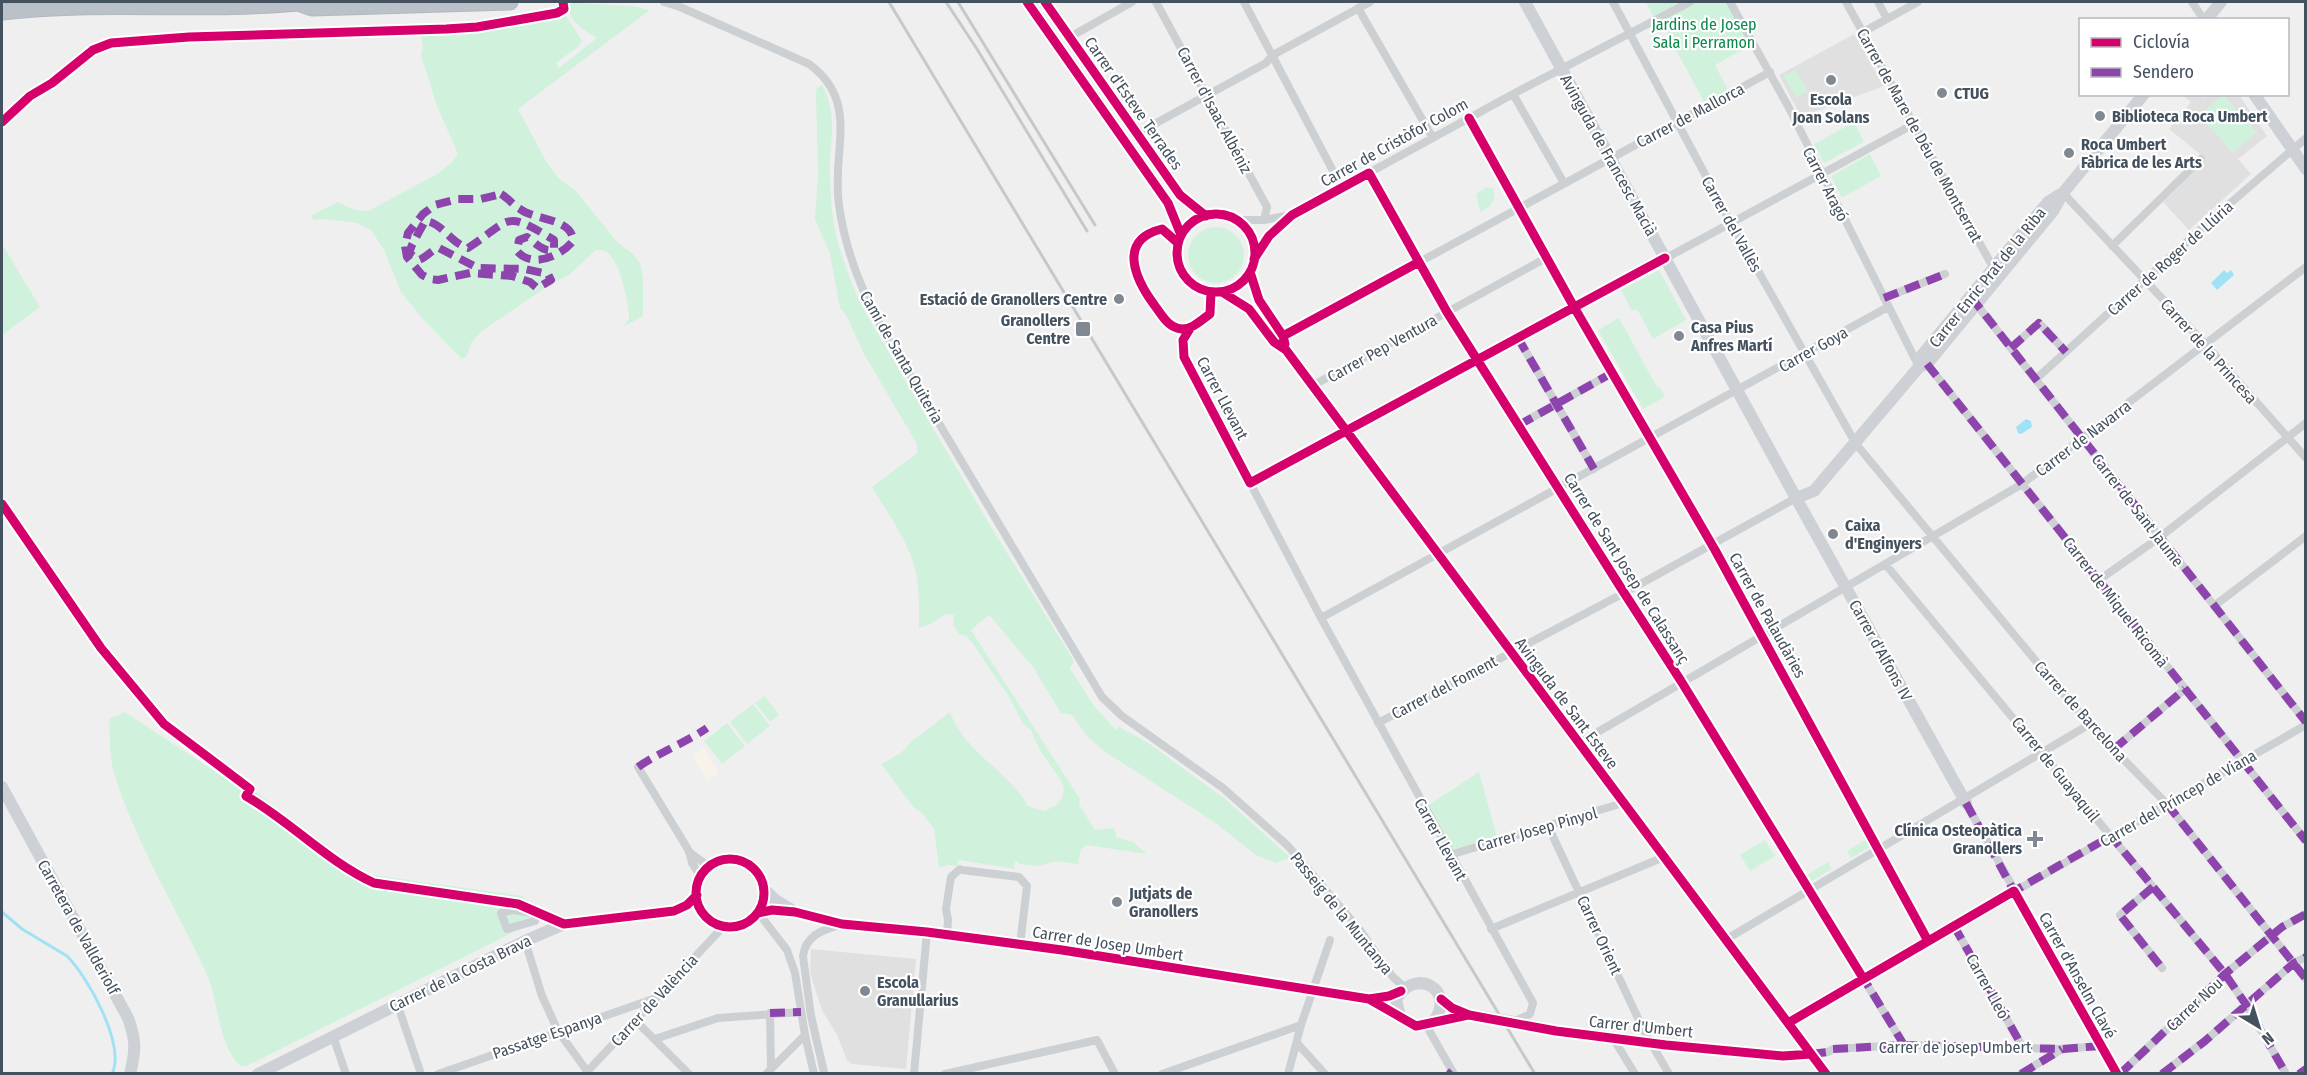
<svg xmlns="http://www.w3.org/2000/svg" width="2307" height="1075" font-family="'Fira Sans Condensed',sans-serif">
<rect width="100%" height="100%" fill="#f0efef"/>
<path fill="#f8f3ea" d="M704 748 719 773 707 780 692 755Z"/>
<path fill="#e1e0e1" d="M1854 34 1884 86 1801 117 1779 75Z
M2182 95H2201L2205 98 2209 95H2239L2267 136 2238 159 2251 174 2189 230 2163 202 2206 159 2169 129 2191 102Z
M811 949 916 959 906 1069 852 1064 847 1060 837 1035 822 1010 810 973Z"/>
<path fill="#d0f2dd" d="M1646 2H1730L1754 43 1715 65 1730 94 1707 107 1659 19 1655 20Z
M573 3 633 6 650 10 518 109 546 161 558 178 575 190 618 243 633 254 640 263 643 278V316L623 327 629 319C629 304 620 258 605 251 603 250 598 250 596 250L569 275 551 284 482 331 471 343 467 356 462 359 421 317 401 292 384 250 371 230 357 223 324 219 313 220 312 215 337 202 356 210 368 211 439 173 453 161 458 154 437 106 421 55 423 46 420 32 465 31 549 18 562 14 566 16 582 41 579 46 556 63 559 68 597 38C585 30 567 22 570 5Z
M1796 70 1807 91 1796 97 1784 76Z
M822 85C838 115 830 136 830 167 830 184 831 202 833 218 837 248 849 276 860 303L991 527 1074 661 1070 669 1095 707 1116 730 1119 727 1147 742 1225 799 1291 858 1276 863 1256 855 1214 822 1104 751 1088 737 1072 715 1061 713 1033 667 989 615 971 630 1080 799 1079 804 1095 830 1113 828 1116 832 1115 837 1133 842 1147 854 1086 845 1081 849 1078 864 1056 861 1038 866 1020 864 1015 860 1014 869 959 860 957 866 948 865 939 868 934 829 922 813 914 808 881 764 901 753 912 741 950 712C965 753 1008 770 1028 806L1044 811 1055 806 1062 798 1064 789 1062 782 1039 749 1031 730 1024 725 1009 697 973 644 966 636 959 634 953 624 954 615 946 614 930 624 919 628C919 606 920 583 913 562 904 535 886 511 872 487L917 453V444L864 354 846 315 840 308 830 254 815 219 818 176 816 93 817 88Z
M2223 95 2257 132 2233 153 2199 115Z
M1854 122 1864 142 1824 163 1814 144Z
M1870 154 1881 176 1842 198 1831 176Z
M1486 187 1493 188 1495 198 1489 207 1480 212 1476 194Z
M1188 255a28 28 0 1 1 56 0a28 28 0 1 1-56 0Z
M2 244 40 307 2 335Z
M1659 270 1686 320 1653 339 1637 309 1632 311 1621 290Z
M1619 318 1657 387 1659 386 1665 397 1643 409 1598 330Z
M765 696 779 715 770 722 755 703Z
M753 704 770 726 747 744 730 722Z
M125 712 243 790 255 791 353 867 373 875 522 896 534 905 536 918 532 923 247 1066H241C218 1047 219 1003 208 977 177 908 134 842 113 769 109 754 110 735 109 719Z
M727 723 745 746 722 764 704 741Z
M1479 772 1498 840 1450 855 1424 808Z
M1869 838 1873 845 1851 858 1847 851Z
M1765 840 1775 856 1750 871 1740 855Z
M1828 862 1832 869 1810 882 1807 875Z"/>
<path fill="#a0e2f5" d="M2224 270 2227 273 2231 270 2234 275 2217 290 2211 283Z
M2026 419 2031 421 2032 427 2021 434 2018 433 2016 427Z"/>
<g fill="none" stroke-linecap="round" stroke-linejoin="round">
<path stroke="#a0e2f5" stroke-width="3" d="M2 912 22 929 67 956C88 977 126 1045 112 1074"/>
<g stroke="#b2b9c0" stroke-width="17">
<path id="highway" d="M298 3 312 8 510 2
M2 12C102 0 206 13 308 2"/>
</g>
<path stroke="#ccd0d3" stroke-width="8" d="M664 2 680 7 809 64C861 102 831 151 839 205 845 249 860 288 881 326L1102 697 1122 716 1223 788 1288 846 1360 930 1392 976 1405 988
M1156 2 1267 207 1264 220
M1244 2 1342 188
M1613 2 1731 223 1856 444 2050 678 2093 728 2167 804 2306 979
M1730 2 1788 106 1919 367
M1846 2 1994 269
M1878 2 1887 19
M2192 2 2204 20
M1358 8 1433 138
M1863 32 1918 2
M1070 37 1132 2
M1513 94 1564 183
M1469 118 1574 307 1715 550 1928 941
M1136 134 1266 63 1273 55 1370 2
M1369 173 1447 312 1621 588 1681 681 1904 1045
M2063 193 2205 344 2306 458
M1236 220H1264L1291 215
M1178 243 1162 229C1117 240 1135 279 1155 306 1162 315 1168 328 1182 329 1193 329 1201 320 1210 314L1211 292
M2112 246 2201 159
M1254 259 1269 236 1292 215 1513 94 1690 2
M1884 298 1945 274
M1973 300 2306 722
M1191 327 1183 340 1184 357 1321 618 1533 1003 1530 1014 1513 1022
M1283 336 1770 72
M1518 338 1594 469
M2011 348 2039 323 2066 352
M1927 364 2306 841
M2036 379 2213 218 2306 138
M1312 386 1546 258
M1519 425 1612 373
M1250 483 1914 124
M1886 565 2225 974 2247 1006 2285 1072
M2099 580 2160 537 2306 423
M2214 606 2306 536
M1321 618 1888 307
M1378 723 1624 593 1796 498
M1579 743 2022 484 2306 267
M2114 749 2185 689
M638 767 689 851 692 863 701 877
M1966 803 2117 1074
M1548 826 1644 1031 1669 1074
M689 852 704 863 714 864
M1450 855 1623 803
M2153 887 2120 915 2162 968
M518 904 564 924
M513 910 533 913 536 918 535 921 507 929 501 913Z
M756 915 763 919 787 950 795 973 805 1035 814 1074
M1954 926 2022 1046
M1491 929 1664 857
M947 935 948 920 946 909 951 877 960 869 962 870 1019 877 1027 886 1020 945
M1725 940 2090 724
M525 941 542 996 558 1031 587 1071
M397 1003 421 1074
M770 1013 771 1068
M635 1020 689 1074
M1788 1023 1863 978 2306 725
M1426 1025 1454 1074
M333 1036 346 1074
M1613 1038 1635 1074
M655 1039 718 1018 801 1012
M1297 1043 1325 1074
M1811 1054 1828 1052 1833 1049 1904 1045 2062 1049 2100 1046
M824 1072 811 1016 803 956C806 934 824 930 842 924
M438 1074 656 998
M585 1074 723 927
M766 1074 805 1035
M914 1074 927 932
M945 1074 1097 1040 1115 1074
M1162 1074 1301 1025
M1288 1074 1301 1025 1330 940
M2021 1074 2062 1049
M2120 1074 2225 974 2282 927 2306 914
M2162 1074 2205 1041 2294 963 2306 957
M2299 1074 2306 1069"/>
<path stroke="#cdd0d4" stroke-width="12" d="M1027 2 1168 203 1181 235
M1045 2 1180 195 1206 216
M1525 2 1796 498 1966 803
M2206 20 2221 2
M2254 94 2306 169
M1177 253a39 39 0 1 1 78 0a39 39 0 1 1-78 0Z
M1250 272 1259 300 1283 336 1286 350
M1222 292 1249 309 1274 342 1286 350 1826 1074
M1919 367 1922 355 2048 202 2059 195
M1796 498 1814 491 1919 367 1927 364 2053 211 2063 193 2144 94
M2 787 128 1018C136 1040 136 1050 130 1074
M696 893a34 34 0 1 1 68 0a34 34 0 1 1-68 0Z
M764 889 774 899 792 910
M758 913 772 910 795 912 842 924 927 932 1062 950 1369 999 1389 996 1401 991
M1370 999 1416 1026 1469 1015
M1400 1016 1396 1000C1414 966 1457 989 1434 1021
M1513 1022 1556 1031 1666 1045 1783 1056 1811 1054
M258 1074 525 941 564 924 674 911 687 905 697 895"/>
<use href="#highway" stroke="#bbc1c8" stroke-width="15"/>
<path stroke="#c6c8ca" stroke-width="3" d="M889 2 1535 1074
M946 2 977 49 1087 231
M958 2 1095 225"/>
<path stroke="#cdd0d4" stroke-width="12" d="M1479 1016 1513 1022"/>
<path stroke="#8e44ad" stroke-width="8" stroke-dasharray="15 8" stroke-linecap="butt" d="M501 194C508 198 513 205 520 209 534 220 573 218 573 241 561 256 532 269 517 251L519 240 527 237C536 243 542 252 554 250V240C503 209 512 219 468 248 450 243 443 223 425 221L412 245 409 253 419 260C427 257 431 250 439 248L478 268 525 269 548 274 551 280 537 288 530 282 512 276 470 273 438 280 430 279 422 275 407 257 405 246 408 233 423 214 435 205 457 199H481Z
M1971 297 2306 722
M1884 298 1945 274
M1518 338 1594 469
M2011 348 2039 323 2066 352
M1927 364 2306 841
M1519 425 1612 373
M2114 749 2185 689
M638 767C660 752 685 743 707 728
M1966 803 2016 895
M2167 804 2306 979
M2153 887 2120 915 2162 968
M2009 894 2111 836 2225 974 2247 1006 2285 1072
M1954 926 2022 1046
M1861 974 1904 1045
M770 1013 801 1012
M1811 1054 1828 1052 1833 1049 1904 1045 2062 1049 2100 1046
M1449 1074 1452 1071
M2021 1074 2062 1049
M2120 1074 2225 974 2282 927 2306 914
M2162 1074 2205 1041 2294 963 2306 957
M2299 1074 2306 1069"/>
<g stroke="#fff" stroke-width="13">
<path id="cycleway" d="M1027 2 1168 203 1181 235
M1045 2 1180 195 1206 216
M1469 118 1574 307 1715 550 1928 941
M2 122 30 96 52 83 93 50 111 43 189 37 446 29 477 27 557 13 564 9 563 2
M1177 253a39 39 0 1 1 78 0a39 39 0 1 1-78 0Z
M1178 243 1162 229C1117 240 1135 279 1155 306 1162 315 1168 328 1182 329 1193 329 1201 320 1210 314L1211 292
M1254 259 1269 236 1292 215 1369 173 1447 312 1621 588 1681 681 1863 978
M1250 272 1259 300 1283 336 1285 344
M1222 292 1249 309 1274 342 1286 350 1826 1074
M1191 327 1183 340 1184 357 1250 483 1665 258
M1283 336 1419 262
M2 504 101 648 164 724 250 789 246 796C291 822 328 862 374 883L518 904 564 924 674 911 687 905 697 895
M696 893a34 34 0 1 1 68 0a34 34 0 1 1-68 0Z
M758 913 772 910 795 912 842 924 927 932 1062 950 1369 999 1389 996 1401 991
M1369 999 1416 1026 1468 1015
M1441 999 1452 1008 1469 1015 1556 1031 1666 1045 1783 1056 1811 1054
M1788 1023 2014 891 2117 1074"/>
</g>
<use href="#cycleway" stroke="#d6006c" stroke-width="9"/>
</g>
<g fill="#808891" stroke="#fff" stroke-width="2">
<circle cx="1831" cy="80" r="6"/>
<circle cx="1942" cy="93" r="6"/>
<circle cx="2100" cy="116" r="6"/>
<circle cx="2069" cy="153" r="6"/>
<circle cx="1119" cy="299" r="6"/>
<rect x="1075" y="321" width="16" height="16" rx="3"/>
<circle cx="1679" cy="336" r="6"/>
<circle cx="1833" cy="534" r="6"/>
<path d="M2032 830h6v6h6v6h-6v6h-6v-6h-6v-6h6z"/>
<circle cx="1117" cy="902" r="6"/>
<circle cx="865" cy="991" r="6"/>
</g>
<g text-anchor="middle" stroke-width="4.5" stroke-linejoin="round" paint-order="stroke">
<g font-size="16" fill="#0b884c" stroke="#fff">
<text x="1704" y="30">Jardins de Josep<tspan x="1704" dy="18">Sala i Perramon</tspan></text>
</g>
<g font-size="16" font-weight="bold" fill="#44515e" stroke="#fff" text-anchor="start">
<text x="1954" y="99">CTUG</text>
<text x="1831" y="105" text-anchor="middle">Escola<tspan x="1831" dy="18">Joan Solans</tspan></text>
<text x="2112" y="122">Biblioteca Roca Umbert</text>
<text x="2081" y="150">Roca Umbert<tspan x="2081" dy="18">Fàbrica de les Arts</tspan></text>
<text x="1107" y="305" text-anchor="end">Estació de Granollers Centre</text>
<text x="1070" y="326" text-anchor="end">Granollers<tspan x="1070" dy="18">Centre</tspan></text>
<text x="1691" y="333">Casa Pius<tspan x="1691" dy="18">Anfres Martí</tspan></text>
<text x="1845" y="531">Caixa<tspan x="1845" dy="18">d'Enginyers</tspan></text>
<text x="2022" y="836" text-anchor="end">Clínica Osteopàtica<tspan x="2022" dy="18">Granollers</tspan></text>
<text x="1129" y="899">Jutjats de<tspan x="1129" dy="18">Granollers</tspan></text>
<text x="877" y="988">Escola<tspan x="877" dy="18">Granullarius</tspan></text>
</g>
<g font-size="16" fill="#44515e" stroke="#fff">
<text transform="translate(1134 103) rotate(55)" y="6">Carrer d'Esteve Terrades</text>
<text transform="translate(1215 110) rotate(62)" y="6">Carrer d'Isaac Albéniz</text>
<text transform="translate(1690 115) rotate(-28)" y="6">Carrer de Mallorca</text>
<text transform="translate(1920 135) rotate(61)" y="6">Carrer de Mare de Déu de Montserrat</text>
<text transform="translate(1394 142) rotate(-29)" y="6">Carrer de Cristòfor Colom</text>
<text transform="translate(1609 155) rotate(61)" y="6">Avinguda de Francesc Macià</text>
<text transform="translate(1826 184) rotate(63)" y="6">Carrer Aragó</text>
<text transform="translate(1732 224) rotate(61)" y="6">Carrer del Vallès</text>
<text transform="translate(2170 258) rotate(-42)" y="6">Carrer de Roger de Llúria</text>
<text transform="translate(1987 277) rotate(-51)" y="6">Carrer Enric Prat de la Riba</text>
<text transform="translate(1382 348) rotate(-29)" y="6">Carrer Pep Ventura</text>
<text transform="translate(1813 349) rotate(-29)" y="6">Carrer Goya</text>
<text transform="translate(2209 351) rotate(48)" y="6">Carrer de la Princesa</text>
<text transform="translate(902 357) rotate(60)" y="6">Camí de Santa Quiteria</text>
<text transform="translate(1223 398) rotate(62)" y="6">Carrer Llevant</text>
<text transform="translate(2083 438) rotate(-37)" y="6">Carrer de Navarra</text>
<text transform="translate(2138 510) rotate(52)" y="6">Carrer de Sant Jaume</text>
<text transform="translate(1627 568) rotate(58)" y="6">Carrer de Sant Josep de Calassanç</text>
<text transform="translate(2116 602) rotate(52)" y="6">Carrer de Miquel Ricomà</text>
<text transform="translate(1768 615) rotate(61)" y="6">Carrer de Palaudàries</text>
<text transform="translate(1881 650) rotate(61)" y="6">Carrer d'Alfons IV</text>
<text transform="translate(1444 687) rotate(-28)" y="6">Carrer del Foment</text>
<text transform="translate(1567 703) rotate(53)" y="6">Avinguda de Sant Esteve</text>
<text transform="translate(2081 711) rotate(48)" y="6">Carrer de Barcelona</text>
<text transform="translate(2056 769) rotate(51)" y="6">Carrer de Guayaquil</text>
<text transform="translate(2178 798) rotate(-30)" y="6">Carrer del Príncep de Viana</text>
<text transform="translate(1537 829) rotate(-16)" y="6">Carrer Josep Pinyol</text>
<text transform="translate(1441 839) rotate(61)" y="6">Carrer Llevant</text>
<text transform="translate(1342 913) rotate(51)" y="6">Passeig de la Muntanya</text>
<text transform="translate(79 927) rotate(61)" y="6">Carretera de Vallderiolf</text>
<text transform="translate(1600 935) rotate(65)" y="6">Carrer Orient</text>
<text transform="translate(1108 943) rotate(9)" y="6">Carrer de Josep Umbert</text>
<text transform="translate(460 973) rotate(-26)" y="6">Carrer de la Costa Brava</text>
<text transform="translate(2078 975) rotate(61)" y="6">Carrer d'Anselm Clavé</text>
<text transform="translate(1988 986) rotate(61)" y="6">Carrer Lleó</text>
<text transform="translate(654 1000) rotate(-47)" y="6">Carrer de València</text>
<text transform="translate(2194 1004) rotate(-43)" y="6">Carrer Nou</text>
<text transform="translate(1641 1026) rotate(6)" y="6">Carrer d'Umbert</text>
<text transform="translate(547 1035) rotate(-19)" y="6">Passatge Espanya</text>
<text x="1955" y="1053">Carrer de josep Umbert</text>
</g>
</g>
<rect width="2307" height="1075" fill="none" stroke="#44515e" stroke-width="6"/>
<rect x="2079" y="18" width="210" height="78" fill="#ffffff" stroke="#b4b9bf" stroke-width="1.5"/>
<rect x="2091" y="38" width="30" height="9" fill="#d6006c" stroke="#b4b9bf" stroke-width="1.5"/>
<text x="2133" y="48" font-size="18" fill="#44515e">Ciclovía</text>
<rect x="2091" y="68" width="30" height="9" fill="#8e44ad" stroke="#b4b9bf" stroke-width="1.5"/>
<text x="2133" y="78" font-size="18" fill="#44515e">Sendero</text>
<g transform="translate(2259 1027) rotate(142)" stroke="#ffffff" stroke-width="4.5" paint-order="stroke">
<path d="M0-4.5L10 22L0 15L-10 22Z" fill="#44515e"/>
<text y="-9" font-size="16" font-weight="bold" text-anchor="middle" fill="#44515e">N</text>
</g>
</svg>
